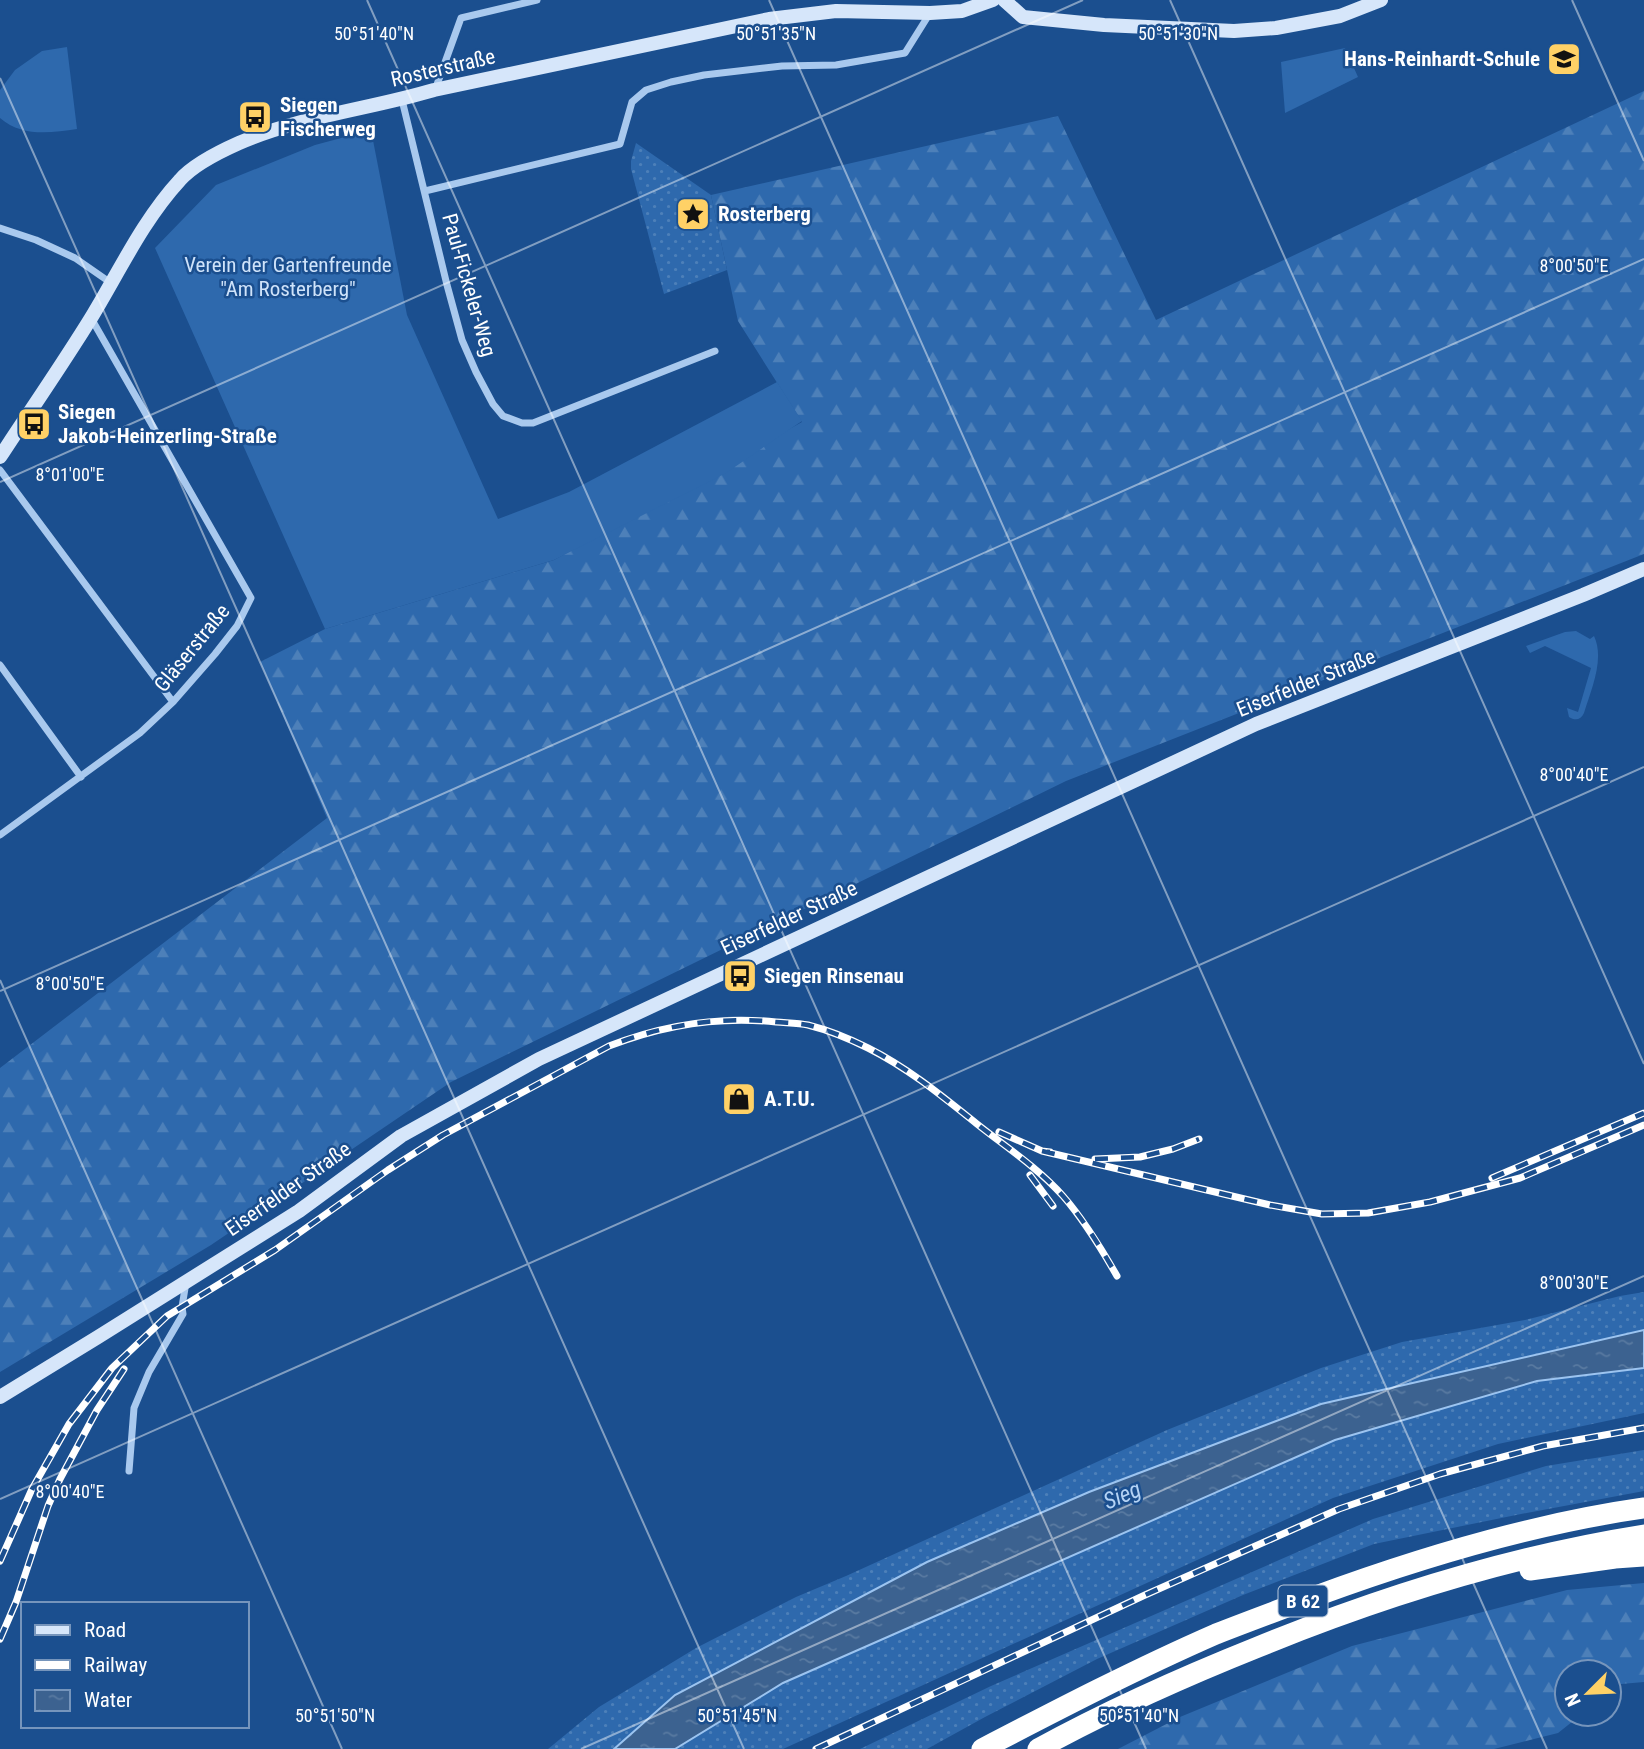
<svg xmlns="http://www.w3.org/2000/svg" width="1644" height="1749" font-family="'Roboto Condensed',sans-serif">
<defs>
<pattern id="grass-dots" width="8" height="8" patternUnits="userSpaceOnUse" patternTransform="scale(1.75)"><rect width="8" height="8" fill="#2e69ad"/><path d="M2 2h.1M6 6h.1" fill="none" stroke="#4d80b9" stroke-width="1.8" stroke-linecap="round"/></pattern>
<pattern id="forest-firs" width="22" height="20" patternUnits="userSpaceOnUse" patternTransform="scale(1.75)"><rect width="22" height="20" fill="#2e69ad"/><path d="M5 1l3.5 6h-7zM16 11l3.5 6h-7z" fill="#4d80b9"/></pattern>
<pattern id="water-ripples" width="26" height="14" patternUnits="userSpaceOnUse" patternTransform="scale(1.75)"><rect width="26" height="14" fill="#3c6290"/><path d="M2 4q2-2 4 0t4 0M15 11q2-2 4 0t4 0" fill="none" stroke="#597aa1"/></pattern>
</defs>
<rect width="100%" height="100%" fill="#1b4f8f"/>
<path fill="url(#grass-dots)" d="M636 143 711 195 727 270 664 294 631 169V161Z
M1644 1292V1330L1321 1404 1089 1492 927 1562 675 1695 614 1749H548L599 1707 696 1648 796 1597 846 1576 1167 1430 1321 1368 1402 1342 1525 1320 1620 1296Z
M1644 1368V1413L1498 1444 1333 1498 783 1749H675L783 1683 1335 1440 1537 1381Z
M1644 1450V1491L1521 1514 1374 1544 1243 1595 1097 1659 985 1717 927 1749H860L991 1686 1373 1519 1546 1466Z"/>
<path fill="url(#forest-firs)" d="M1644 91V554L1066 781 451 1082 211 1245 0 1372V1068L327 818 260 662 325 629 554 560 802 422 738 321 711 195 1058 116 1156 320Z
M1644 1583V1682L1621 1684 1609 1693V1672H1567V1714H1582L1558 1733 1494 1749H1118L1180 1717 1352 1646 1567 1590Z"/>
<path fill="#2e69ad" d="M67 47 77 129C50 133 22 137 0 118V90L15 70 42 51Z
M1345 48 1358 77 1285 113 1281 62Z
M371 130 407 315 498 519 569 492 777 382 802 421 726 473 554 560 325 629 155 248 216 185 315 145Z
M1576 631 1590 639 1594 636C1605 659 1591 690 1584 713 1581 720 1575 721 1569 717L1567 708 1578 712 1591 668 1545 646 1530 653 1526 646 1565 632Z"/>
<path fill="url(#water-ripples)" stroke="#9cc4f0" stroke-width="2" d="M1644 1330V1368L1537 1381 1335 1440 783 1683 675 1749H614L675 1695 927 1562 1089 1492 1321 1404Z"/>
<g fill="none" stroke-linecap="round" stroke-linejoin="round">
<path stroke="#a9c9ee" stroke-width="7" d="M435 90 461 18 537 0
M402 100 447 285 462 340 476 372 493 404 503 416 522 423H533L715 351
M425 191 620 144 632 102 646 90 671 82 704 75 782 66 836 65 905 53 930 13
M0 228 36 240 75 258 111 283
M0 470 173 702
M0 665 81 777
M0 835 140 733 173 702 215 654 237 626 251 598 91 318
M129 1471 134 1408 149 1372 183 1314 182 1307 186 1282"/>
<path stroke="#d6e6fa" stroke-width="14" d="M1004 0 1023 17 1104 25 1234 31 1276 28 1340 16 1381 0
M0 457C30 411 62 365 91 318 119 272 143 220 180 180 193 165 221 151 239 143 301 116 370 109 434 90L769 19 836 11 930 13 962 11 993 0
M0 1397 98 1337 299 1211 401 1136 539 1059 1256 724 1583 595 1644 569"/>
<path stroke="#fff" stroke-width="21" d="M1530 1570 1615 1558 1644 1556
M982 1749C1059 1709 1136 1669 1216 1634 1249 1621 1282 1609 1316 1596 1422 1557 1531 1524 1644 1508
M1038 1749C1109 1710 1183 1677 1258 1647 1383 1596 1511 1556 1644 1535"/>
<g stroke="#fff" stroke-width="7">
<path id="rail" d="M999 1132 1042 1151 1050 1152
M1042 1151 1270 1205 1322 1214 1368 1213 1430 1202 1520 1178 1644 1125
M1095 1159 1140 1157 1173 1149 1199 1139
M1030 1175 1053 1206
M1492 1178 1644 1113
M0 1561 32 1489 69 1424 112 1368 167 1316 275 1250 388 1170 443 1135 609 1046C663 1025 719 1016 776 1022 787 1023 798 1023 808 1025 828 1030 850 1039 868 1048 908 1068 942 1096 977 1124 1006 1147 1038 1168 1063 1196 1084 1220 1101 1248 1117 1276
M0 1639 16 1602 48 1506 60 1479 97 1410 124 1369
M816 1749 1145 1595 1339 1509 1440 1474 1543 1446 1644 1428"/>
</g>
<use href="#rail" stroke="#1b4f8f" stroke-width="4.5" stroke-dasharray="13" stroke-linecap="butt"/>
</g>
<path fill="none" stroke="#fff" stroke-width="2" stroke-opacity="0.45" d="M367 0 1146 1749M769 0 1547 1749M1170 0 1644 1064M1572 0 1644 161M0 78 744 1749M0 482 1083 0M0 980 342 1749M0 991 1644 259M0 1499 1644 767M581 1749 1644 1276"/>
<defs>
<g id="school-square" transform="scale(1.75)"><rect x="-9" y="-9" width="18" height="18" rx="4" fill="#ffd166" stroke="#1b4f8f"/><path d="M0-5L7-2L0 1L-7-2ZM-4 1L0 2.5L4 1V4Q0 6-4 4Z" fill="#111"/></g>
<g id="bus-square" transform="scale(1.75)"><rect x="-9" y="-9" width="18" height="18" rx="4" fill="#ffd166" stroke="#1b4f8f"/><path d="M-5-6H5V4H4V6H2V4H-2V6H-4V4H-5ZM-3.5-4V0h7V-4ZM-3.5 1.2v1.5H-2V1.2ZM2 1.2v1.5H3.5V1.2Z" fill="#111"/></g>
<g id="sight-square" transform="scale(1.75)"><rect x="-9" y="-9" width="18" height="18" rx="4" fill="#ffd166" stroke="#1b4f8f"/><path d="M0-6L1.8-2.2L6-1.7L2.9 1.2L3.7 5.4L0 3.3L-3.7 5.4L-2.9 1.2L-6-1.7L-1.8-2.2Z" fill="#111"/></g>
<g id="shop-square" transform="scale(1.75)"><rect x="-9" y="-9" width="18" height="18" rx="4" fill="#ffd166" stroke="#1b4f8f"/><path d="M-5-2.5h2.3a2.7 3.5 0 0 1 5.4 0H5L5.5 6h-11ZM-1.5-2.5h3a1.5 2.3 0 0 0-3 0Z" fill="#111"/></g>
</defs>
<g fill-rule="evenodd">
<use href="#school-square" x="1564" y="59"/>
<use href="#bus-square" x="255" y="117"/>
<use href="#sight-square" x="693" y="214"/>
<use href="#bus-square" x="34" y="424"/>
<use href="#bus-square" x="740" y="976"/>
<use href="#shop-square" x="739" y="1099"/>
</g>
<g text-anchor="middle" stroke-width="5" stroke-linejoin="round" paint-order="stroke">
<rect fill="#1b4f8f" stroke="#bbcadd" stroke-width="2" x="1278.5" y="1585.5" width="49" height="31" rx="5"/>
<g font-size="19" font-weight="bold" fill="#fff">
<text x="1303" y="1608">B 62</text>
</g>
<g font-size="21" font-weight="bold" fill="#fff" stroke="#1b4f8f" text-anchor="start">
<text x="1540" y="66" text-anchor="end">Hans-Reinhardt-Schule</text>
<text x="280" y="112">Siegen<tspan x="280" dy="24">Fischerweg</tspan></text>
<text x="718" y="221">Rosterberg</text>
<text x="58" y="419">Siegen<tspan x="58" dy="24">Jakob-Heinzerling-Straße</tspan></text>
<text x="764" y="983">Siegen Rinsenau</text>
<text x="764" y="1106">A.T.U.</text>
</g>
<g font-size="21" fill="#fff" stroke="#1b4f8f">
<text transform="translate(443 68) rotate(-13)" y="7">Rosterstraße</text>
<text transform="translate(469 285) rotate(74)" y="7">Paul-Fickeler-Weg</text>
<text transform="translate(192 648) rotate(-51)" y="7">Gläserstraße</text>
<text transform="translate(1306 683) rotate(-22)" y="7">Eiserfelder Straße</text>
<text transform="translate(789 918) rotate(-25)" y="7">Eiserfelder Straße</text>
<text transform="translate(288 1189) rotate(-35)" y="7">Eiserfelder Straße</text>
</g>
<g font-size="21" fill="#cfe3fa" stroke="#1b4f8f">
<text x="288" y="272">Verein der Gartenfreunde<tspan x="288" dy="24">"Am Rosterberg"</tspan></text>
</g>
<g font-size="23" font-style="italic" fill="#b5d3f5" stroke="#1b4f8f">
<text transform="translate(1122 1495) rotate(-23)" y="8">Sieg</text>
</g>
</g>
<g font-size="18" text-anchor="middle" fill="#fff" stroke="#1b4f8f" stroke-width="5" stroke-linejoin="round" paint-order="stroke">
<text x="1178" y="40">50°51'30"N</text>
<text x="374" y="40">50°51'40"N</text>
<text x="776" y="40">50°51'35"N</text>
<text x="1574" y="272">8°00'50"E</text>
<text x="70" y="481">8°01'00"E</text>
<text x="1574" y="781">8°00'40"E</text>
<text x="70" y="990">8°00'50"E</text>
<text x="1574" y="1289">8°00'30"E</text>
<text x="70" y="1498">8°00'40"E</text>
<text x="335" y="1722">50°51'50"N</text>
<text x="737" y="1722">50°51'45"N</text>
<text x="1139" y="1722">50°51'40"N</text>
</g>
<rect x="21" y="1602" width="228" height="126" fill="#1b4f8f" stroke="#7695bc" stroke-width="2"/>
<rect x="35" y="1625" width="35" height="10" fill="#d6e6fa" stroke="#7695bc" stroke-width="2"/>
<text x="84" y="1637" font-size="21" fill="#ffffff">Road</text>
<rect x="35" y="1660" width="35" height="10" fill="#ffffff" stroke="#7695bc" stroke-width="2"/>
<text x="84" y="1672" font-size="21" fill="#ffffff">Railway</text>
<rect x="35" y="1690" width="35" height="21" fill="url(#water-ripples)" stroke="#7695bc" stroke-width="2"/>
<text x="84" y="1707" font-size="21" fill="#ffffff">Water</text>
<g transform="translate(1588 1693) rotate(246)"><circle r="33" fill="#1b4f8f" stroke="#7695bc" stroke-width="2"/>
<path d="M0-5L12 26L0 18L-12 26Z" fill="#ffd166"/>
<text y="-10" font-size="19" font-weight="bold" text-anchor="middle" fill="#ffffff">N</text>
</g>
</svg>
